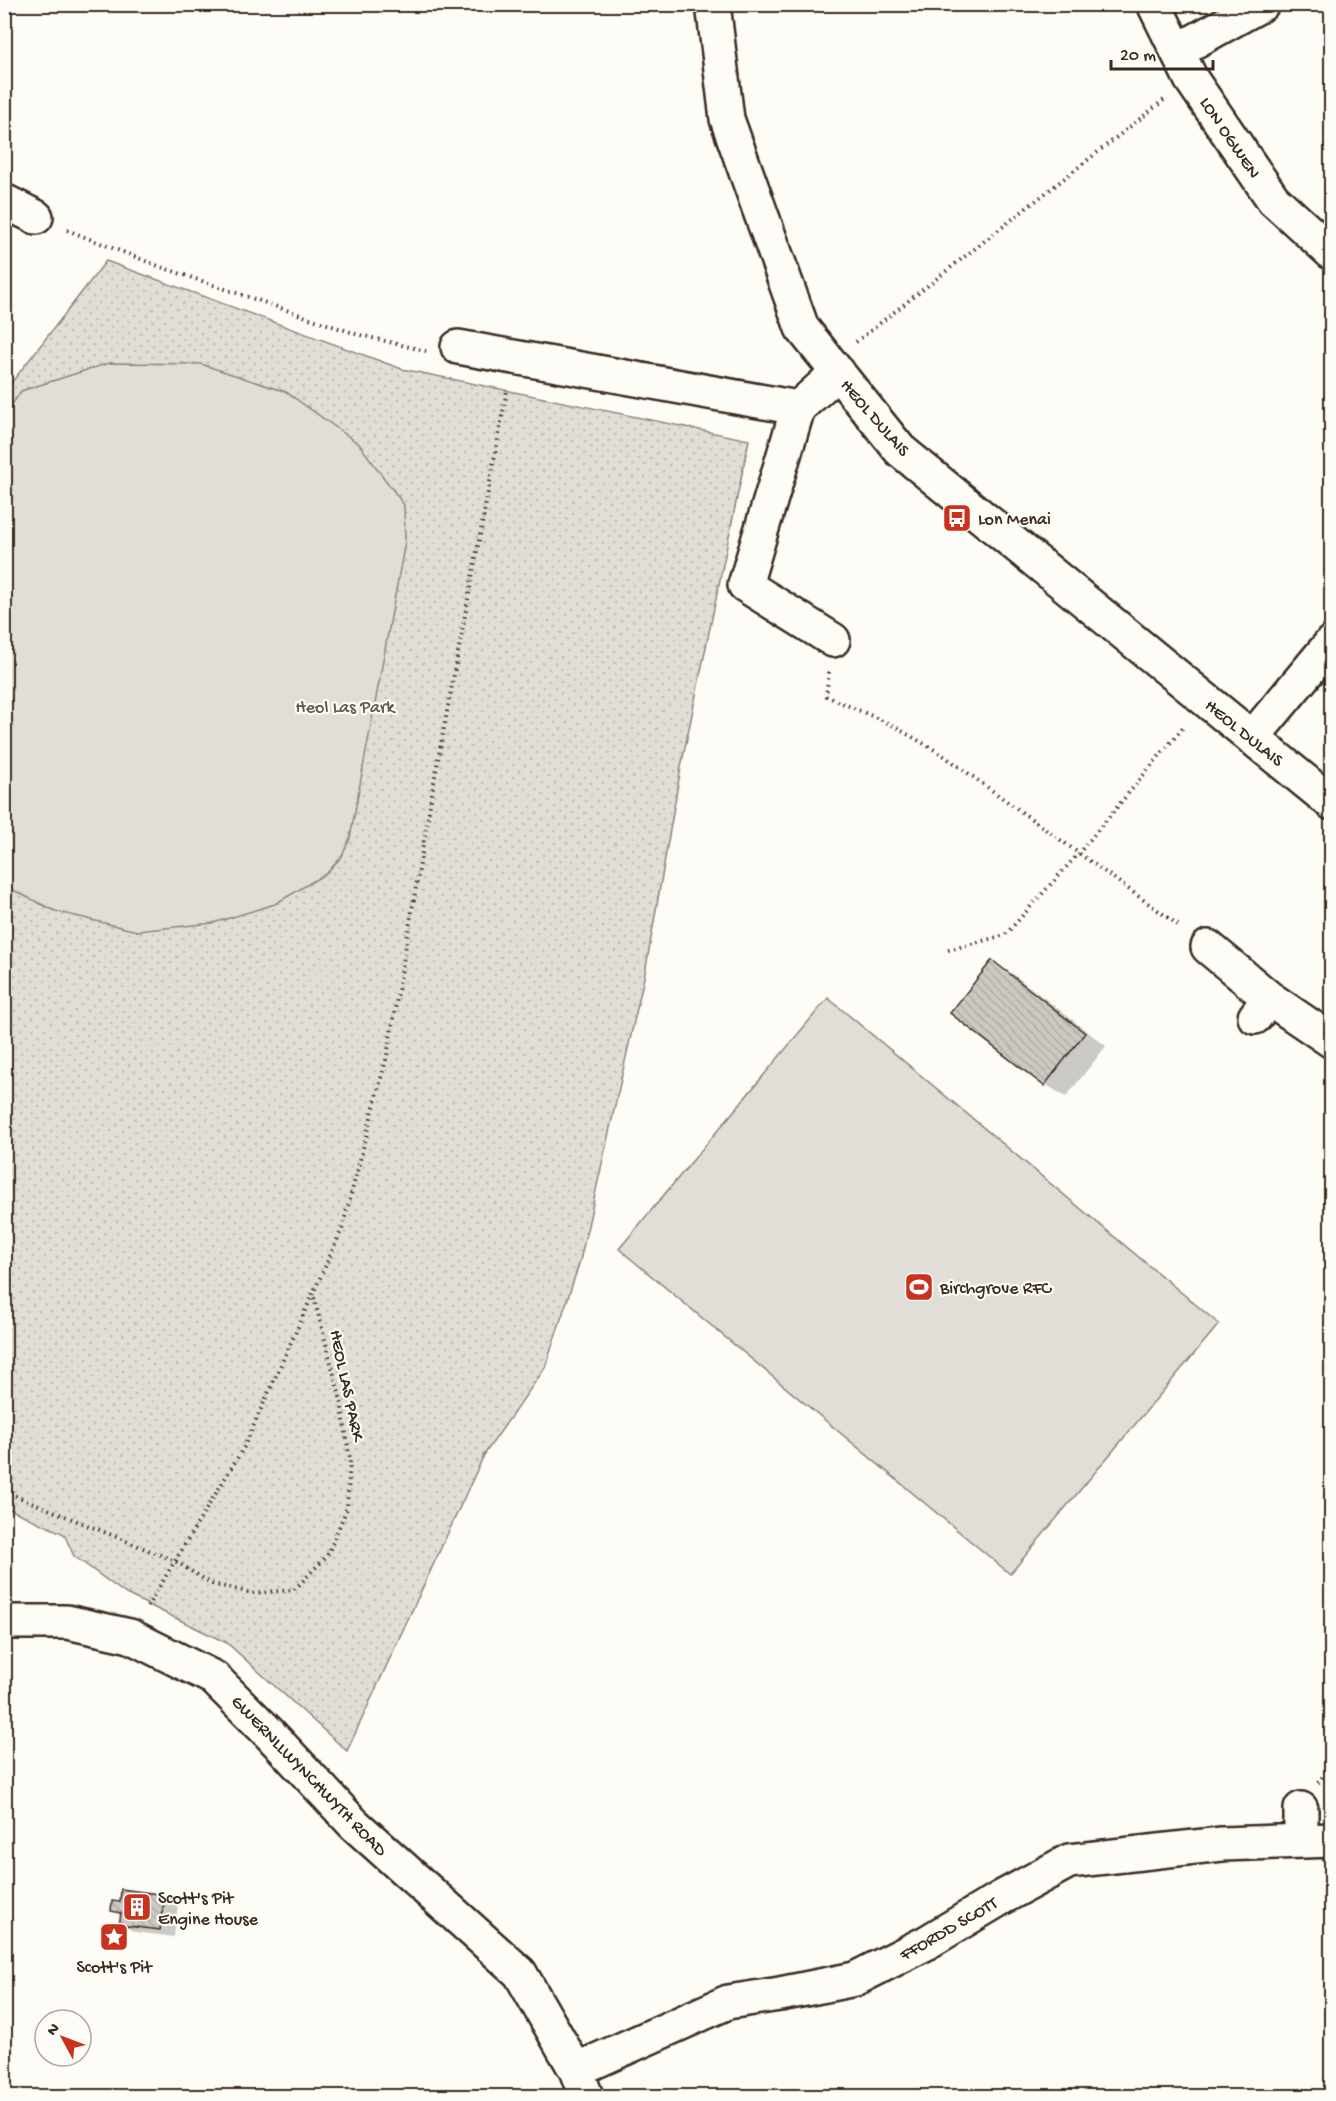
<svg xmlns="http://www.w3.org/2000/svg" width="1336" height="2101" font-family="'Gochi Hand',sans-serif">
<defs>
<pattern id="park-dots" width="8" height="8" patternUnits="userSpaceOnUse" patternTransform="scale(1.5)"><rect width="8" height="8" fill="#e1ded7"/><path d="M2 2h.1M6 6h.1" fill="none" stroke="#c2bfb8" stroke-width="1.8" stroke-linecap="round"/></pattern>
<pattern id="building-back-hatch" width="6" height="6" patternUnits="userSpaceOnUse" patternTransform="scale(1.5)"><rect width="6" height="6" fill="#cdc8c2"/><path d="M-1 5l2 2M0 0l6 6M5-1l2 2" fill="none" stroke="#b1aca6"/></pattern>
</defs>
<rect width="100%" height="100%" fill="#fdfcf7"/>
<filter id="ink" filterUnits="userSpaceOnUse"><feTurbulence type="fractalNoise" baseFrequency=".0167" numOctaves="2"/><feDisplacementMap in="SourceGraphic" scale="12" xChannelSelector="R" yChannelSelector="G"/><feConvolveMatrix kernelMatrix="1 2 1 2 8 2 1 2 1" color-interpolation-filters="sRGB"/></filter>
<g filter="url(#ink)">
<path fill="url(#park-dots)" stroke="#8e847a" stroke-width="1.5" d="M106 261 402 369 749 440 681 767 645 973 580 1261 545 1368 484 1455 347 1751 227 1643 126 1594 74 1556 64 1534 5 1507V391Z"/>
<path fill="#e1ded7" stroke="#8e847a" stroke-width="1.5" d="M109 363 201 364 286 392 359 444 404 505 405 542 350 838 342 856 327 873 275 904 213 923 137 931 55 911 5 886V415L21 391Z
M828 998 1219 1324 1010 1574 619 1249Z"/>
<path fill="#0003" d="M992 962 1013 974 1106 1046 1066 1097 1045 1084Z
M164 1896 178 1905 174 1937 135 1932 121 1924 122 1916 112 1911 121 1903Z"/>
<path fill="url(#building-back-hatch)" stroke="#3b2a1e" stroke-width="1.5" d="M992 960 1085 1033 1044 1086 950 1013Z
M121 1889 165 1895 160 1930 119 1925 121 1913 111 1911 112 1901 120 1902Z"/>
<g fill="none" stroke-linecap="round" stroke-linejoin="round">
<g stroke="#3b2a1e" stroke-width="38">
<path id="minor" d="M713 4 727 119 802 328 900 450 1332 803
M1154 4 1191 79 1273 199 1332 253
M1177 51 1262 4
M4 201 36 217
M458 347 798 408 838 372
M798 408 745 585 833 640
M1252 738 1332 642
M1208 947 1269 998
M1255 1017 1269 998 1332 1041
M4 1622H67L130 1636 214 1678 269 1733 354 1824 520 1973 576 2070 586 2096
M1301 1840V1809
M576 2070 728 2002 780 1994 855 1979 926 1943 1001 1898 1069 1861 1222 1844 1332 1840"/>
</g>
<path stroke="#3b2a1e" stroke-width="4" stroke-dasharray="1.5 4.5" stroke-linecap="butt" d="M67 230 161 267 356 334 426 351
M856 342 1164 100
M829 672 826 696 888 723 940 753 1181 927
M948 950 1005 935 1079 853 1185 725
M4 1491 175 1561 212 1584 252 1593 294 1590 327 1556 347 1508 350 1461 341 1401 313 1294
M147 1607 244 1447 342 1229 387 1056 435 776 507 390
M1318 1783 1332 1763"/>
<use href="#minor" stroke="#fdfcf7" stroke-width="33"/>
</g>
</g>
<defs>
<g id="bus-square" transform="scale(1.5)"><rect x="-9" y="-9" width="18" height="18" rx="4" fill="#c8321e" stroke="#fdfcf7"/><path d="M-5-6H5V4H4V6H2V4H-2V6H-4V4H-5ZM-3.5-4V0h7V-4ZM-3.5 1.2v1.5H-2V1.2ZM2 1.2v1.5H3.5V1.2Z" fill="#fff"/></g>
<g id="stadium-square" transform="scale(1.5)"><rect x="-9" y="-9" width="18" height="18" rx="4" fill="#c8321e" stroke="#fdfcf7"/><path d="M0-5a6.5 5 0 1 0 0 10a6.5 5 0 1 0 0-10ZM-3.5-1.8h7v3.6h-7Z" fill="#fff"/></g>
<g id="building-square" transform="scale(1.5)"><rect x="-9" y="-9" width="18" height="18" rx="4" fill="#c8321e" stroke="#fdfcf7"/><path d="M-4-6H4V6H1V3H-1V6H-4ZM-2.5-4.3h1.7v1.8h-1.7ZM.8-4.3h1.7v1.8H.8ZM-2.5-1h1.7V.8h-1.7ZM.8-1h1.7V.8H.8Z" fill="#fff"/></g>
<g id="sight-square" transform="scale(1.5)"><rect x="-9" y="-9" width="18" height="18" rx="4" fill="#c8321e" stroke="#fdfcf7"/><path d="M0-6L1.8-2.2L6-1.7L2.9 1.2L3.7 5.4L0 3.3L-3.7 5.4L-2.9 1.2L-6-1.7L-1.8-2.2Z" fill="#fff"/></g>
</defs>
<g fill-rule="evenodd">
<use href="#bus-square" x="957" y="518"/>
<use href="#stadium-square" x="919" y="1287"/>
<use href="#building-square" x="137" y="1907"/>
<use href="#sight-square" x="114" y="1937"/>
</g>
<g text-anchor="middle" stroke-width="4.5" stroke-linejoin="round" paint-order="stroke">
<g font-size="18" fill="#3b2a1e" stroke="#fdfcf7">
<text transform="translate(1231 137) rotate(56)" y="6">LON OGWEN</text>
<text transform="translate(876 417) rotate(49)" y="6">HEOL DULAIS</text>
<text transform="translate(1245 732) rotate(39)" y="6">HEOL DULAIS</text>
<text transform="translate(348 1385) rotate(78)" y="6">HEOL LAS PARK</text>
<text transform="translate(310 1775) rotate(46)" y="6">GWERNLLWYNCHWYTH ROAD</text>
<text transform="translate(948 1928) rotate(-30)" y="6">FFORDD SCOTT</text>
</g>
<g font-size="18" fill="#3b2a1e" stroke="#fdfcf7" text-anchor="start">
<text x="978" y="524">Lon Menai</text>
<text x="940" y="1293">Birchgrove RFC</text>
<text x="158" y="1903">Scott's Pit<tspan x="158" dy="21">Engine House</tspan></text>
<text x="114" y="1972" text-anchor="middle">Scott's Pit</text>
</g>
<g font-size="18" fill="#64574c" stroke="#fdfcf7">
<text x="345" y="712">Heol Las Park</text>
</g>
</g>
<rect width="1336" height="2101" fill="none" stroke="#fdfcf7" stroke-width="24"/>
<rect x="12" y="12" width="1312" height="2077" fill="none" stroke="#3b2a1e" stroke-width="2" filter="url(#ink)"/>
<g transform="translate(63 2038) rotate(311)"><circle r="28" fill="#fdfcf7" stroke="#afa8a0" stroke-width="1.5"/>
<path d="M0-4.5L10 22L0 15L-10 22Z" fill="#c8321e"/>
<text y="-9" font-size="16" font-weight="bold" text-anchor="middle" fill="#3b2a1e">N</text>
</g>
<path d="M1111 60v9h102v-9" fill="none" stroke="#3b2a1e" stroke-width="3"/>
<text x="1120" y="60" font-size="18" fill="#3b2a1e" stroke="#fdfcf7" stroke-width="4.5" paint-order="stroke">20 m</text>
</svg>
